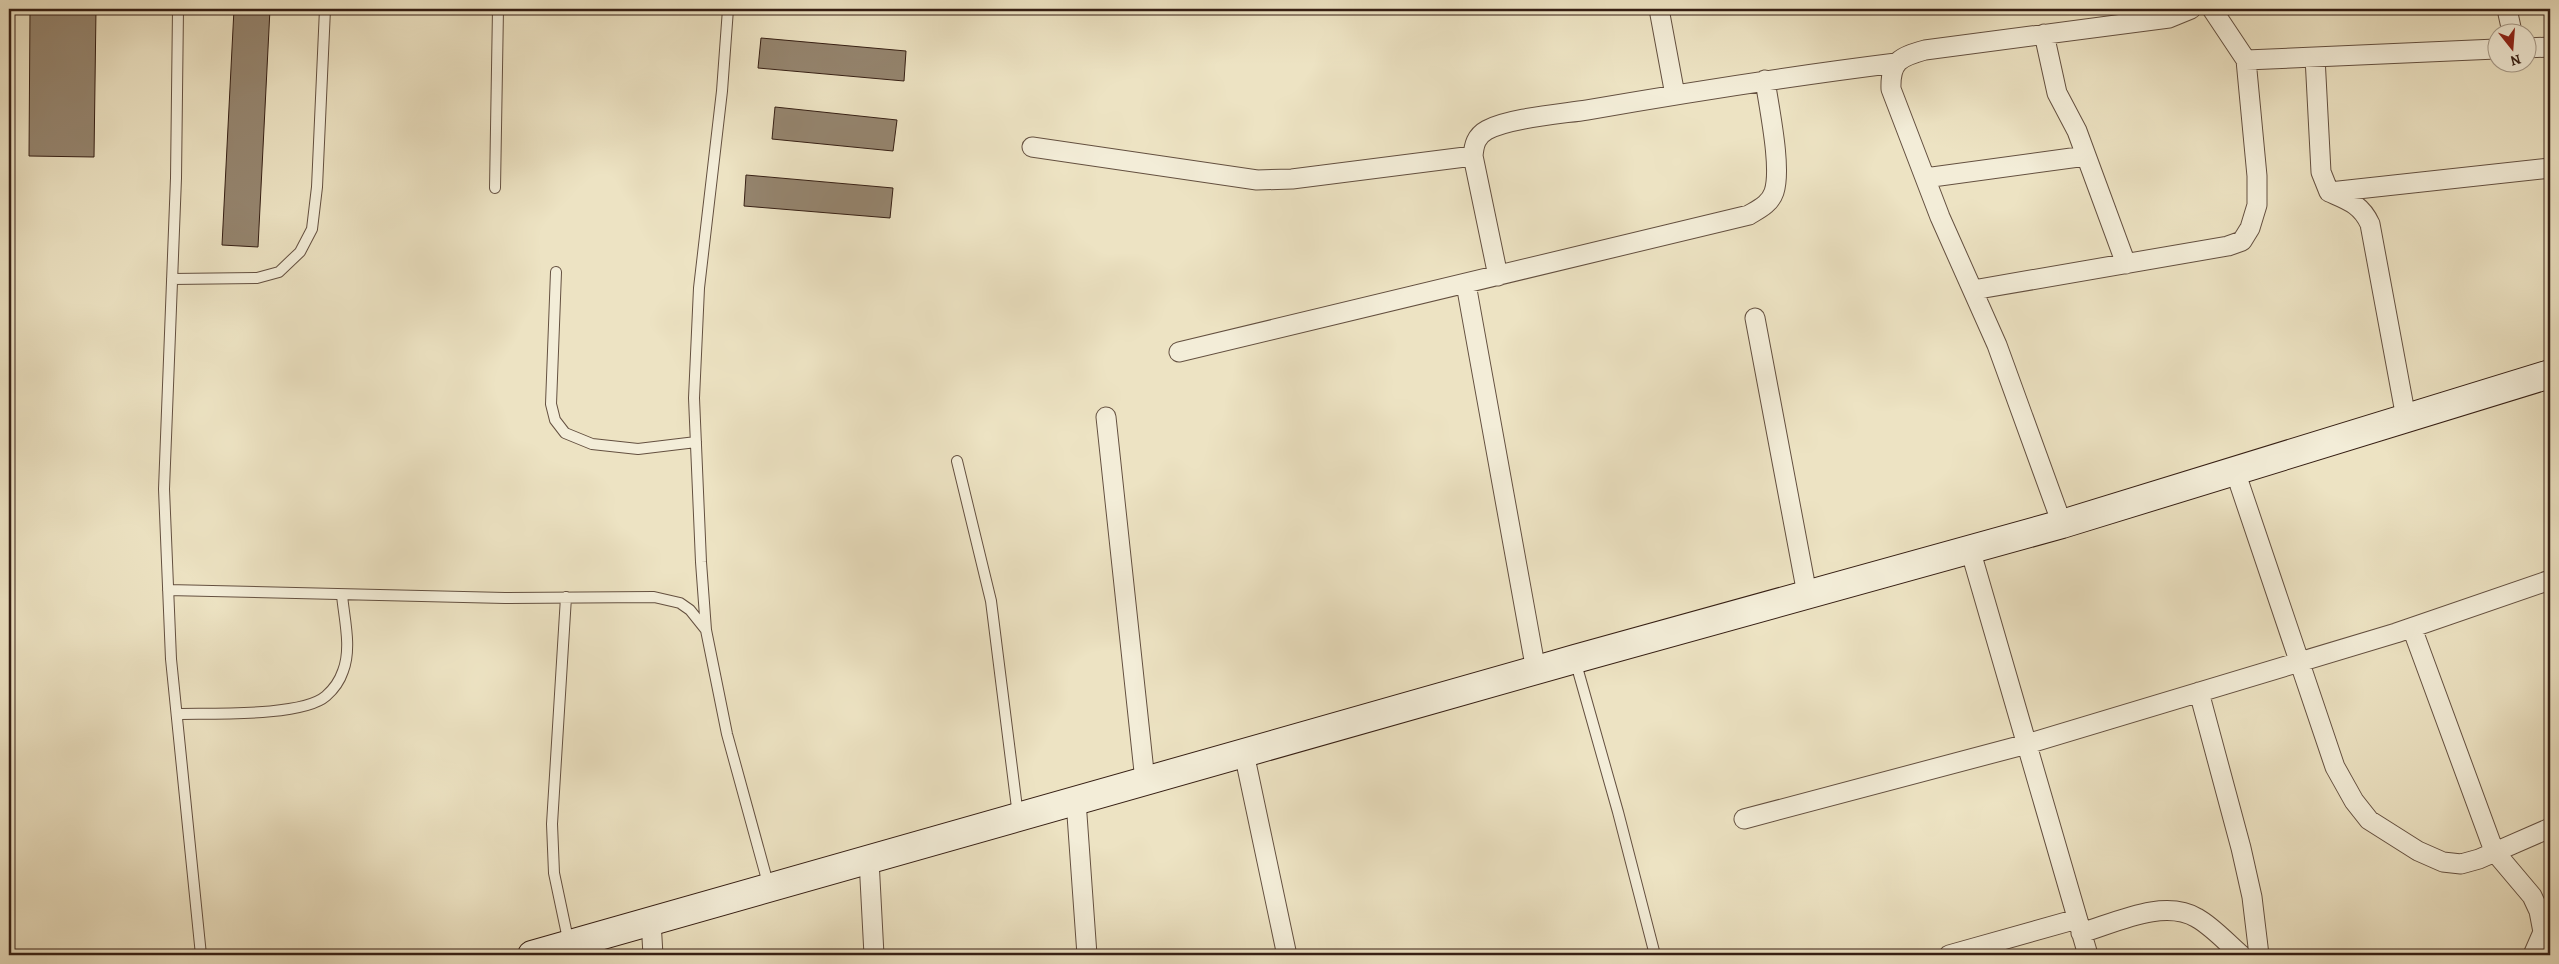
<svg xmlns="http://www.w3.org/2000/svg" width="2559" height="964" font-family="Alegreya,serif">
<rect width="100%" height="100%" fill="#ede3c3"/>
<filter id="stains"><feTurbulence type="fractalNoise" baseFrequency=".004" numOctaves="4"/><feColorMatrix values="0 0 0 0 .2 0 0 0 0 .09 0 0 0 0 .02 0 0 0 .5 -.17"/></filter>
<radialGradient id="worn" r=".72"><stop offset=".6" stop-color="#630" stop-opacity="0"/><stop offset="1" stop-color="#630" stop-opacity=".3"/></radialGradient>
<path fill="#95856f" stroke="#361f14" d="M30 9H96L94 157 29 156Z
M234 9H270L258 247 222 245Z
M761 38 906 51 904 81 758 68Z
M775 107 897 120 893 151 772 139Z
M746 175 893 188 890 218 744 206Z"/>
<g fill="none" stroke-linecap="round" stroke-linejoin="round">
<g stroke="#645040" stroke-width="12">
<path id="lane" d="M178 9 176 178 164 489 171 659 201 955
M728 9 722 91 699 288 694 398 701 562 706 630 727 734 769 887
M495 188 498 9
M556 272 551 404 555 420 565 433 592 444 638 449 696 442
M172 279 257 278 279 272 300 252 312 229 317 187 325 9
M957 461 991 601 1018 816
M168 590 505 598 654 597 680 603 690 610 706 630
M566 597 552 824 554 873 569 944
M1575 660 1618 812 1655 955
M177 714C210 713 302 717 326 696 334 689 340 680 343 671 352 648 344 618 342 595"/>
</g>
<g stroke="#645040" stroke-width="21">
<path id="street" d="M1659 9 1675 95
M2507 9 2512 32
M2044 34 2057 93 2077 131 2126 264
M2526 48 2550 47
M2315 57 2321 172 2329 192C2347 200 2361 204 2370 224L2406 418
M2246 60 2496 49
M1032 147 1257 180 1292 179 1473 156
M1925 178 2086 156
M2330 192 2550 168
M1498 276 1473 156C1474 145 1476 136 1487 130 1509 118 1561 114 1587 110 1690 92 1792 76 1896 63
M1466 284 1536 671
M1973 290 2228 246 2242 241 2250 228 2257 205V176L2246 60 2212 9
M1755 318 1807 594
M1179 352 1749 215C1759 209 1770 204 1774 192 1782 168 1769 108 1765 80
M1106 417 1145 781
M2235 471 2335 767 2354 801 2369 820 2418 851 2443 862 2461 864 2479 859 2550 828
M2062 524 1997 345 1940 217 1891 89C1890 61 1900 57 1925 50L2169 18 2191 9
M1970 549 2088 955
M2412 628 2494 851 2532 896 2539 911 2543 932 2533 955
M2199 692 2241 848 2252 897 2259 955
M1244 753 1286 951
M1076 801 1087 955
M1744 819 2027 744 2396 633 2550 580
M869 860 874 955
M651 921 653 955
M2081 933C2115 923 2164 898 2197 918 2213 927 2227 943 2241 955
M1949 955 2077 919"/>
</g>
<g stroke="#361f14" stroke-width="30">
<path id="secondary" d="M532 955 1575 659 2062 524 2550 374"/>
</g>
<use href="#lane" stroke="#f3edd8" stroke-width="10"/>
<use href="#street" stroke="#f3edd8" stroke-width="19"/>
<use href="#secondary" stroke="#f3edd8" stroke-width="28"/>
</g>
<rect width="2559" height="964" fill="none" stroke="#ede3c3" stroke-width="30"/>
<rect x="10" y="10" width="2539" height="944" fill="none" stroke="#361f14" stroke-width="2.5"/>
<rect x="15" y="15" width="2529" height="934" fill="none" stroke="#361f14"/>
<g transform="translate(2512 48) rotate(163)"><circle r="24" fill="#f3edd8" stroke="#a79b8a"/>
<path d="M0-4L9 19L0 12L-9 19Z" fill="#8f2418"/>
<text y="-8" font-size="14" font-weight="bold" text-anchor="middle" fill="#361f14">N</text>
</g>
<rect width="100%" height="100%" filter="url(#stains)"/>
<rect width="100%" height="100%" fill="url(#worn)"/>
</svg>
